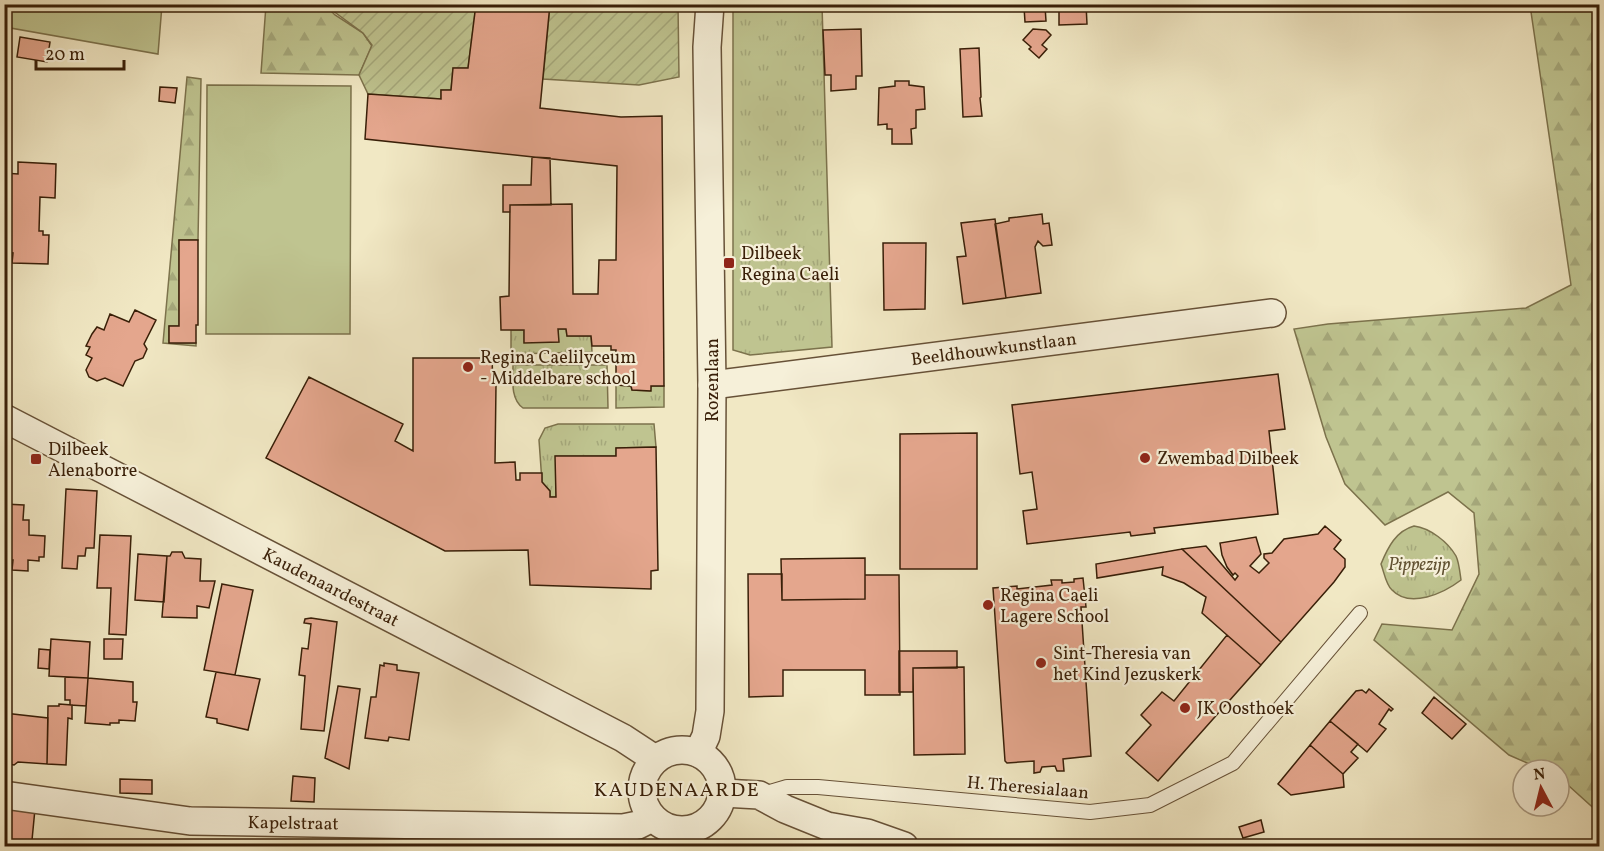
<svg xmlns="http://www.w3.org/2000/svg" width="1604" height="851" font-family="Vollkorn,serif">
<defs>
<pattern id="grass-tufts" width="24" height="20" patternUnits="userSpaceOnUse" patternTransform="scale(1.5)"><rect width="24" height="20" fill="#bfc490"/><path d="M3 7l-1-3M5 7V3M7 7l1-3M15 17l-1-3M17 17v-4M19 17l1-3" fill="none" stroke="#a5a87b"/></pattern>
<pattern id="forest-firs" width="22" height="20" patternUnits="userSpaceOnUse" patternTransform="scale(1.5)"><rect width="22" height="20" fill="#bfc490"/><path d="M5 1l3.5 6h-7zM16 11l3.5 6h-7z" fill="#a5a87b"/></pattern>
<pattern id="garden-furrows" width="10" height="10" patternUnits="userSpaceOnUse" patternTransform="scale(1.5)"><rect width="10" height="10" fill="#bfc490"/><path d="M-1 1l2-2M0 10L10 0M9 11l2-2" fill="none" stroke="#a5a87b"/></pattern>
</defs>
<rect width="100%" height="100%" fill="#f1e8c4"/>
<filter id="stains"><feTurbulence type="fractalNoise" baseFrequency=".00333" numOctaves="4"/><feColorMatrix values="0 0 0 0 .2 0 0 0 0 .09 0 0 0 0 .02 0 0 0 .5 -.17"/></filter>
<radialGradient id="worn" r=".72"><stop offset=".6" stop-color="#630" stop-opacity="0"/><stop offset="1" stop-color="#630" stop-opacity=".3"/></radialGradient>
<path fill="url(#grass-tufts)" stroke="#7c724c" stroke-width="1.5" d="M733 5H822L832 347 750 355 733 350Z
M558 329H566L567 336H591L592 352 511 354V330H524V342H558Z
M513 365H607L608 408H523C510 399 513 379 513 365Z
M616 385 631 386 632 390 650 391 651 386H664V407L616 408Z
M558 424H654L656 447 616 448V456H556V497H550V491L542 482 539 440 545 428Z
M1414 526C1430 528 1448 542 1456 556 1459 562 1460 573 1461 580 1444 593 1410 609 1392 590 1386 585 1384 572 1381 564 1388 547 1396 531 1414 526Z"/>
<path fill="url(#forest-firs)" stroke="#7c724c" stroke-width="1.5" d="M266 5H325L335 15 363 33 372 46 359 75 261 73Z
M1530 5H1599V813L1559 777V770H1543L1509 755 1374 640 1382 624 1452 630 1479 574 1474 513 1448 492 1385 525 1345 484 1326 437 1294 329 1328 324 1526 308 1571 285Z
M187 77 201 79 198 240H179V326H169V343H196V346L163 343Z"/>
<path fill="url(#garden-furrows)" stroke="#7c724c" stroke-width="1.5" d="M325 5H476L468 68H453L451 90H441V99L368 94 359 75 372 45 363 33Z
M550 5H678L679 77 639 85 543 79Z"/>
<path fill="#bfc490" stroke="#7c724c" stroke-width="1.5" d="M4 5H162L158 54 5 27Z
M207 85 351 86 350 334H206Z"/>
<path fill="#e4a68d" stroke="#391f08" stroke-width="1.5" d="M476 4H550L540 108 621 117 662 116 664 386H651V391L632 390 631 386 616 385V350H611V346H592L591 336H567L566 329H558L559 342 524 343V330H501L500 297 509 296 510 205 572 204 573 294H598L599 260H616L617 166 365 139 368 94 441 99V90H451L453 68H468Z
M1059 4H1086L1087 24 1059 25Z
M1045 6 1046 21 1025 22 1024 7Z
M861 29 862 76H856V89L831 91V75H825L823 30Z
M1033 29 1046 30 1051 35 1042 45 1047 49 1039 58 1029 49 1031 47 1023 40Z
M20 37 50 42 47 62 17 57Z
M979 48 981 97 980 98 982 116 963 117 960 49Z
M895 81H909V85L924 87 925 109 916 110V128L911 129 912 144H892V129H887V124L878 125 879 88 895 86Z
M160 87 177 88 175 103 159 101Z
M532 157 550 158 551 205H510V212H503V185H531Z
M18 162 56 164 55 198 40 197 39 231H43V235H49L48 264 12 263 13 253 4 252V173L18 174Z
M1042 214 1043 224 1049 223 1052 245 1043 246 1038 241 1035 247 1041 293 1006 298 995 224 1009 221V218Z
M995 219 1006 298 963 304 957 257 966 256 961 223Z
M179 240H198V325H196V343H169V326H179Z
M883 243H926L925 309 884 310Z
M135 310 156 320 144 344 147 349 143 358 135 361 123 386 105 378 97 381 89 377 86 370 92 358 86 355 90 347 86 346 92 334 97 327 104 330 110 314 129 322Z
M413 358H492L493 385H496L495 463 515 462 516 480H520V473H542V482L550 491V497H556L555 456H616V448L656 447 658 570 651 571V589L530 585 528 550 445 551 266 458 309 377 403 424 395 441 413 451Z
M1278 374 1285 429 1269 431 1278 514 1154 528 1155 533 1131 536 1130 532 1027 544 1023 511 1037 509 1032 472 1020 474 1012 405Z
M977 433V569H900V434Z
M66 489 97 491 94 548H86L85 556H78L77 569 62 568Z
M4 504 24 505 23 520H29V535L45 536 44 557H39V561L28 560V571L12 570 13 560H4Z
M1325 526 1341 540 1334 549 1345 559V567L1334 582 1281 642 1182 549 1206 546 1235 580 1238 576 1235 573 1233 575 1227 567 1222 555 1220 543 1256 537 1261 554 1250 566 1259 573 1269 563 1264 558V554L1272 553 1284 539 1318 534Z
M100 535 131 536 126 635 109 634 111 588H97Z
M1182 549 1281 642 1261 665 1202 613 1206 597 1184 583 1162 575 1163 567 1097 578 1096 564Z
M172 552H182L185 558 201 559 200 581H215L209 608 197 606V618L162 617 167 556H170Z
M138 554 167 556 164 602 135 600Z
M865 558V599L782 600 781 559Z
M748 574H782V600L865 599V575H899L900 695H865V670H783V696L749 697Z
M1083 578 1086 607H1081L1091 756 1063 759 1064 771H1057L1055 766 1042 767 1040 772 1034 773V761L1007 763 1005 761 993 588 1017 586V589L1052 585 1051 580H1062V583L1074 582V579Z
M222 584 253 590 235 675 204 670Z
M311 618 337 622 324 731 301 729 305 676 299 675 302 648 308 649 311 624 304 623 305 619Z
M1227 635 1261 665 1158 781 1126 753 1151 725 1141 715 1162 692 1174 701Z
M51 639 90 642 88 678 49 676Z
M104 639H123L122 659H104Z
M39 649 50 650 49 669 38 668Z
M899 651H957V668H913V692H899Z
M384 663 397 665V670L419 673 409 740 389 737 388 741 365 738 371 697H376L380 665 384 666Z
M964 667 965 754 914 755 913 668Z
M216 672 260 679 248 730 217 723V719L206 717Z
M65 677 88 678 86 706 70 705V700H65Z
M88 678 133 682V702H137L135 721 119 720V723H110V725L85 723Z
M338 686 360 689 349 769 325 758Z
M1369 689 1393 709 1391 711 1389 709 1379 724 1386 729 1367 752 1330 721 1356 691 1362 690 1366 693Z
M1434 697 1466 724 1452 739 1422 713Z
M59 704 72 705V719L68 718 66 765 47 764 48 706H59Z
M4 713 48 718 47 764 18 762 14 765 9 764 5 760 6 730H4Z
M1330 721 1358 744 1351 752 1358 758 1343 774 1310 745Z
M1310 745 1343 774 1344 787 1291 795 1278 784Z
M293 776 315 778 314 802 291 801Z
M120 779 152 780V794L120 793Z
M6 806 35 809 32 840H13V845H4Z
M1261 820 1264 832 1243 838 1239 827Z"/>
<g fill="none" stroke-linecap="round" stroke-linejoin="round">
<g stroke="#675137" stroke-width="16">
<path id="lane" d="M760 795 787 787H818L1090 812 1150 805 1233 763 1360 613"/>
</g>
<g stroke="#675137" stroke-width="30">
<g id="street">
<path id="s1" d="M712 385 1272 313"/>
<path id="s2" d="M4 418 623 738 655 759"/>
<circle cx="682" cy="790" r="40"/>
<path d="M698 753 706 736 710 711 712 385 707 47 710 4"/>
<path d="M723 793 759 795 785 809 827 826 867 833 904 846"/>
<path id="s3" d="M4 795 190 821 623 828 638 825 652 818"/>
</g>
</g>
<use href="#lane" stroke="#f6f0d9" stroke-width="14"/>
<use href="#street" stroke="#f6f0d9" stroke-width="27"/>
</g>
<g fill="#8f2418" stroke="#f6f0d9" stroke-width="2">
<rect x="723" y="257" width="12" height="12" rx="3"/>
<circle cx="468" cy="367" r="6"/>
<circle cx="1145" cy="458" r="6"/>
<rect x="30" y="453" width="12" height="12" rx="3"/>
<circle cx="988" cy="605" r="6"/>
<circle cx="1041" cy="663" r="6"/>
<circle cx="1185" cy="708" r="6"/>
</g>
<g text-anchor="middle" stroke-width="4.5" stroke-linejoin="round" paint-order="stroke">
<g font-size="18" fill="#391f08" stroke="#f6f0d9" text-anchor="start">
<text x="741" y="259">Dilbeek<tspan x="741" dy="21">Regina Caeli</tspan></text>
<text x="480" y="363">Regina Caelilyceum<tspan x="480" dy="21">- Middelbare school</tspan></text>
<text x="48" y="455">Dilbeek<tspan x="48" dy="21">Alenaborre</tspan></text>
<text x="1157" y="464">Zwembad Dilbeek</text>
<text x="1000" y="601">Regina Caeli<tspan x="1000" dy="21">Lagere School</tspan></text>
<text x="1053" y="659">Sint-Theresia van<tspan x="1053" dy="21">het Kind Jezuskerk</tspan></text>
<text x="1197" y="714">JK Oosthoek</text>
</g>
<g font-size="18" fill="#391f08" stroke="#f6f0d9">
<text dy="6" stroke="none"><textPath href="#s1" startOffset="284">Beeldhouwkunstlaan</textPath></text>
<text transform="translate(712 380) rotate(-90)" y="6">Rozenlaan</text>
<text dy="6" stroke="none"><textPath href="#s2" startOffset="368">Kaudenaardestraat</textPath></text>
<text transform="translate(1028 787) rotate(5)" y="6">H. Theresialaan</text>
<text dy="6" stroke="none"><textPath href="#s3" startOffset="291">Kapelstraat</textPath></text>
</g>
<g font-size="18" font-style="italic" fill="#615131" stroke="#f6f0d9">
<text x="1419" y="570">Pippezijp</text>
</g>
<g font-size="20" letter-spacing="1.5" fill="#391f08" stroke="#f6f0d9">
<text x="677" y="796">KAUDENAARDE</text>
</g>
</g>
<rect width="1604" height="851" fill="none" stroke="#f1e8c4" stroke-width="24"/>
<rect x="6" y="6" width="1592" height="839" fill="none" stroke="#391f08" stroke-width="3"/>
<rect x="12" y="12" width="1580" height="827" fill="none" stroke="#391f08" stroke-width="1.5"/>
<g transform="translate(1541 788) rotate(353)"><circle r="28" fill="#f6f0d9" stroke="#aa9c85" stroke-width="1.5"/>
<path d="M0-4.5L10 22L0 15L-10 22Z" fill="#8f2418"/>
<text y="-9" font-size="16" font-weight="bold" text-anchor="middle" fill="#391f08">N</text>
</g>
<path d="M36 60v9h88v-9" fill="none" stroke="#391f08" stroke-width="3"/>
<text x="45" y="60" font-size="18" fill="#391f08" stroke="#f6f0d9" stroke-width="4.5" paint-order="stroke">20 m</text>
<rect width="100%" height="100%" filter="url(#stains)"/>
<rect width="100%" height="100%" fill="url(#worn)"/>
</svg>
